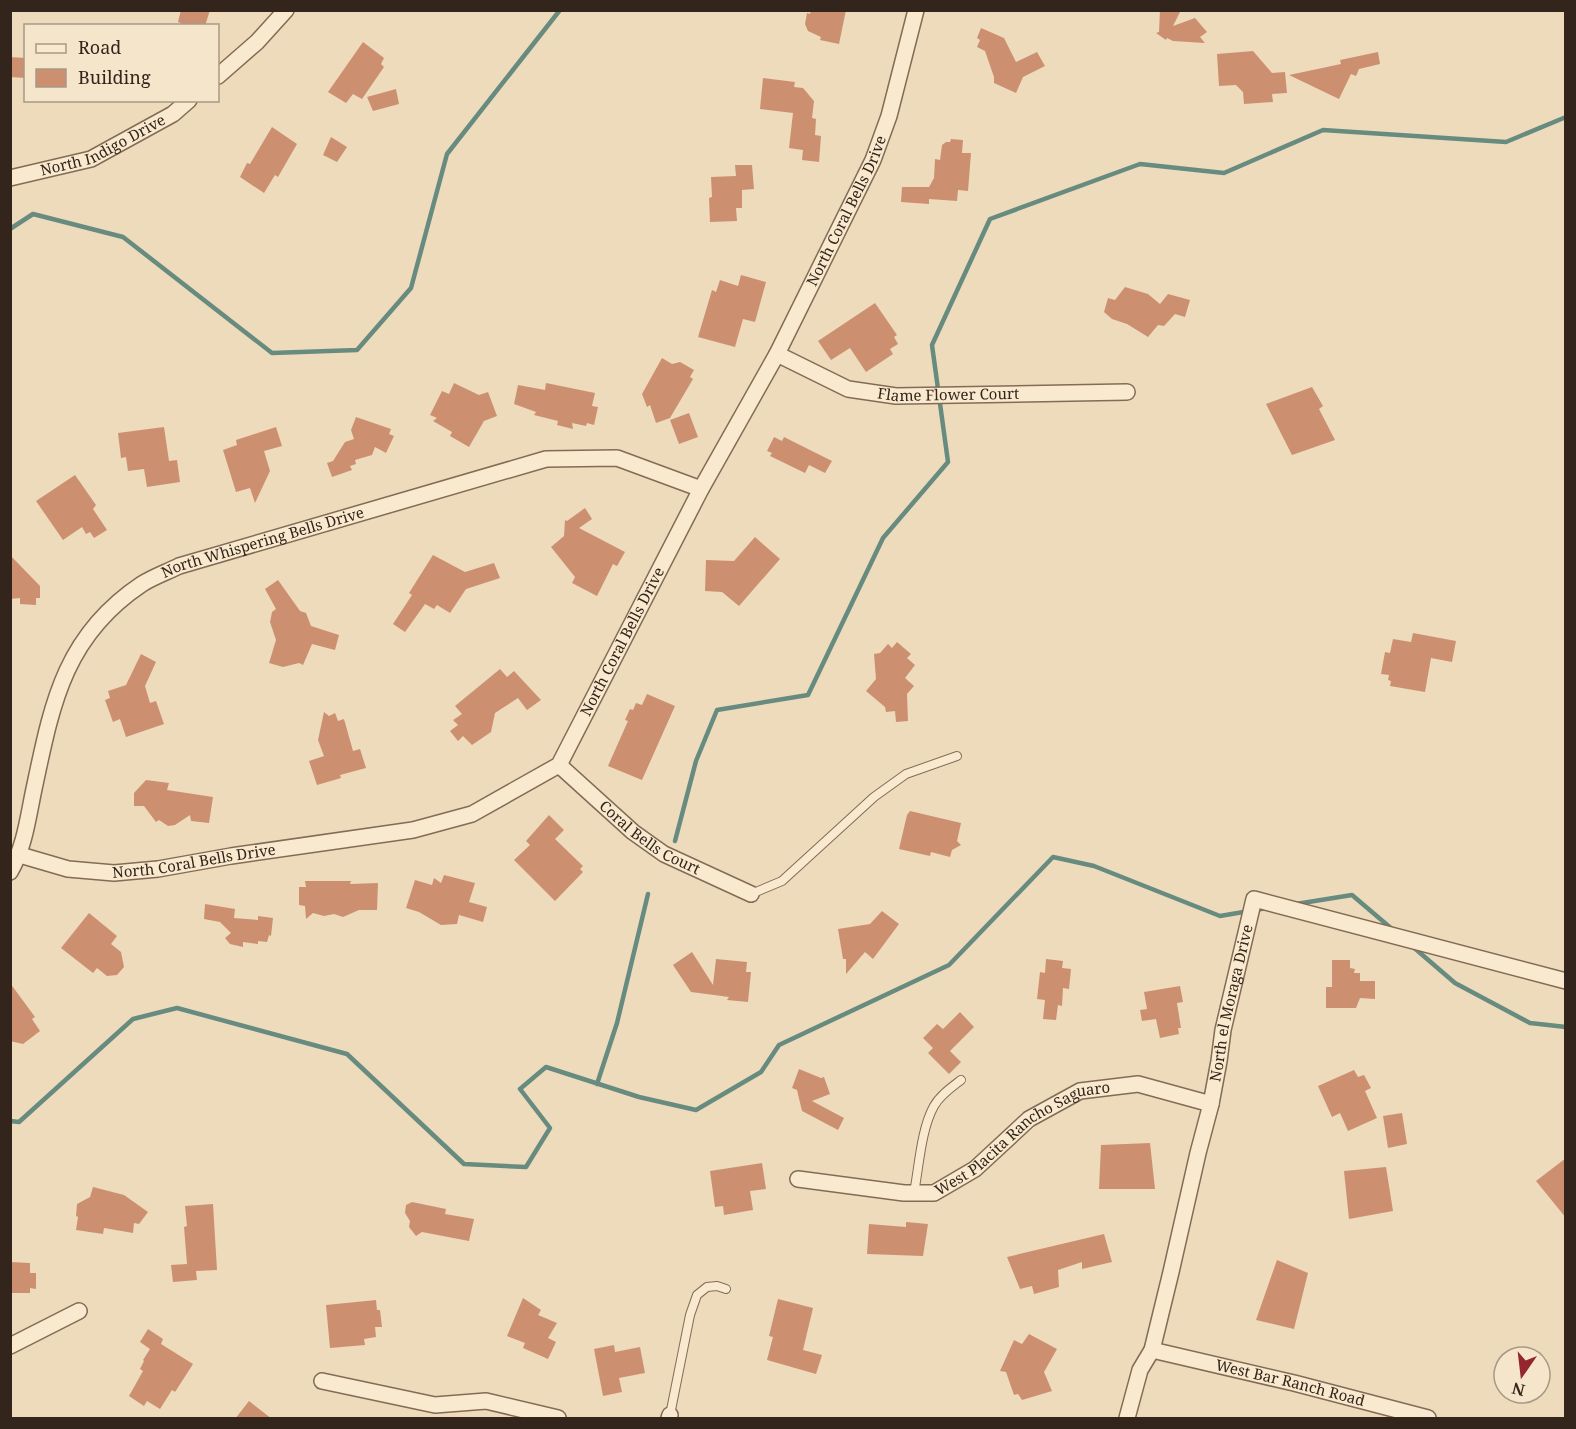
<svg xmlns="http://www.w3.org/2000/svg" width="1576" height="1429" font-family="'Noto Serif',serif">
<rect width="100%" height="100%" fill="#eddbbc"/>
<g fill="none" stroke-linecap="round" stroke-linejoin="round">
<path stroke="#688b80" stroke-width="4.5" d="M10 229 33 214 123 237 272 353 357 350 411 288 447 154 560 10
M675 841 696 761 717 710 808 695 883 538 948 462 932 345 990 219 1140 164 1224 173 1323 130 1506 142 1566 117
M1296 904 1352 895 1392 929
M1412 946 1455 983 1530 1023 1566 1027
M597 1084 617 1023 648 894
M10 1121 19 1122 133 1019 177 1008 347 1054 464 1164 526 1167 550 1128 520 1089 546 1067 639 1097 696 1110 761 1072 779 1045 949 965 1053 857 1094 866 1220 916 1267 908"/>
</g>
<path fill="#cc9071" d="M181 10H210L205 26H188L178 22Z
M811 10H846L839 44 820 40 821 37 808 31 805 24 807 13 810 14Z
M1160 10H1181L1173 26 1195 18 1207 32 1200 37 1205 43 1173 41 1167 38 1166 40 1156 33 1159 32Z
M981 28 1004 38 1016 62 1037 52 1045 66 1023 77 1016 93 994 83V77L985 51 977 47 980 40 977 38Z
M363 42 384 58 381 64 384 67 362 99 353 94 346 103 328 92Z
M1253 51 1272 73 1285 72 1287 93 1272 94 1273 102 1244 104 1243 92 1236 85 1219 86 1217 54Z
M1378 52 1380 64 1359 69 1356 76 1351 74 1339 99 1289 75 1341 64 1340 60Z
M10 57 26 58V78L10 77Z
M763 78 795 82 794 87 803 88 814 101 812 118 816 119 815 135 821 136 819 162 802 160 803 150 789 148 793 113 760 109Z
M396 89 399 104 373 111 367 97Z
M272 127 297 144 278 177 275 175 264 193 240 177 247 163 250 164Z
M331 137 347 147 337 162 323 155Z
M951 139 963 140 962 153H971L968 191 958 190 957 201 929 199V204L901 202 902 187H929L934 178 935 159 940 160 942 145 946 142H950Z
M735 165H752L754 189 742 190V208H736L737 221 710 222 709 198 712 197 711 177 736 176Z
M741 275 766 282 755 322 743 319 735 347 698 337 712 290 716 292 720 280 738 286Z
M1125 287 1148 294 1160 304 1168 294 1190 300 1185 317 1175 314 1164 326 1158 325 1148 337 1127 324 1112 319 1104 312 1108 298 1115 300Z
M875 303 897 335 894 337 898 344 890 349 893 354 866 372 850 348 831 360 818 341Z
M662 358 672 364 680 362 694 370 690 377 693 379 670 418 656 423 650 405 647 407 642 394Z
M454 383 479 395 488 392 497 416 484 421 469 447 450 436 452 432 433 421 437 418 430 415 442 391 449 394Z
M546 383 595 393 592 406 598 407 594 425 587 423 586 426 572 423 573 429 557 425 558 421 534 415 536 412 514 404 518 385 545 390Z
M1312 387 1323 406 1319 409 1335 440 1292 455 1266 404Z
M689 413 698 437 679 444 670 420Z
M356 417 391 429 389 434 394 436 386 453 375 447 372 455 355 460 356 464 350 466 352 470 332 477 327 463 333 461 345 442 354 439 351 430Z
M164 427 169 461 177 460 180 482 147 487 144 469 128 471 126 457 121 458 118 433Z
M276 427 282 446 264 451 270 471 255 503 250 488 236 492 223 450 237 445 236 440Z
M774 437 782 441 784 437 832 461 825 473 809 465 805 473 770 456 772 453 767 451Z
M75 475 96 505 93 509 107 530 94 538 90 532 86 534 82 527 63 540 36 501Z
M585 508 592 519 579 528 625 552 617 566 613 564 597 596 572 583 575 577 551 547 564 536 565 520 567 521Z
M755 537 780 559 739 606 722 592 705 591 706 560 734 561Z
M10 555 40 586V598H36V605L20 604V598L10 599Z
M433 555 465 572 494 563 500 578 466 589 450 613 437 605 434 609 425 604 405 632 393 624 412 595 409 593Z
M278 580 300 611 306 613 311 626 339 635 335 650 312 644 303 665 299 663 283 667 269 663 276 640 270 622 272 612 276 609 265 589Z
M1413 633 1456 641 1452 662 1431 658 1425 692 1390 686 1391 681 1388 680 1389 675 1381 674 1385 652 1390 653 1393 639 1411 642Z
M897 642 911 654 907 658 915 665 905 678 914 686 907 694 908 721 896 722 895 711 886 712 885 707 866 691 876 679 874 654 880 653 888 644 892 648Z
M141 654 156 662 145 686 150 703 156 701 164 724 126 737 120 719 113 722 105 700 110 698 108 691 126 685Z
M500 669 507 677 514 671 541 700 527 710 518 698 495 713 491 732 472 745 463 736 458 741 450 731 458 725 453 720 462 714 455 706Z
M647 694 675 706 642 780 608 766 628 721 625 720 630 709 633 710 636 703 642 705Z
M324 712 329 716 335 713 338 721 344 719 353 751 360 749 366 768 340 775 341 778 317 785 309 761 324 756 318 740Z
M146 780 169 783 167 790 213 797 209 823 191 821 190 815 175 825 168 826 159 820 156 822 144 806H134V793Z
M910 811 961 823 957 841 961 845 952 850 950 857 931 852 930 856 899 849 907 815Z
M549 815 564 830 555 839 583 866 580 869 583 872 555 901 514 860 530 845 526 841Z
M444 875 475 883 469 902 487 907 483 922 459 915 457 924 441 925 419 912 406 908 415 880 432 885 434 878 441 883Z
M305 881H351L350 884 378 883 377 910H359L343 917 334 914 324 916 313 913 306 919 305 906 299 905V887H306Z
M205 904 235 909 234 918 258 920V916L273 918 271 936 269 935 267 942 258 941V944L243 942V947L230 944 225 938 231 933 220 922 204 919Z
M882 911 899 924 873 959 865 952 846 974V959H843L838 929 870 924Z
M89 913 117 936 111 944 121 952 124 967 117 975 107 976 97 968 93 973 61 948Z
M692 952 713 985 716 959 747 962 746 972H751L748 1002 727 1000 729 997 691 992 673 965Z
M1046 959 1063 961 1062 968 1071 969 1069 989 1063 988 1062 1006 1058 1005 1056 1020 1043 1019 1045 1000 1037 999 1040 972 1045 973Z
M1332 960H1350V968L1355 969 1354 973H1360V981H1375V999L1360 998 1356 1008H1326V987H1332Z
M10 983 35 1017 32 1019 40 1031 23 1044 10 1041Z
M1180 986 1183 1002 1177 1003 1181 1028H1178L1179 1034 1160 1038 1156 1019 1142 1021 1140 1010 1147 1009 1144 992Z
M960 1012 974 1027 950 1051 961 1062 949 1074 928 1053 933 1048 923 1038 937 1024 943 1029Z
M799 1069 821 1078 824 1077 830 1094 812 1101 844 1118 838 1130 802 1111 797 1090 792 1088Z
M1354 1070 1358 1077 1364 1075 1371 1088 1365 1091 1377 1118 1348 1131 1340 1113 1332 1117 1318 1086Z
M1402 1113 1407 1144 1388 1148 1383 1116Z
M1150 1143 1155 1189H1099L1101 1145Z
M1566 1158V1218L1536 1181Z
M762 1163 766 1189 750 1191 753 1210 724 1215 723 1206 715 1207 710 1171Z
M1386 1167 1393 1211 1349 1219 1344 1171Z
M93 1187 124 1195 148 1212 139 1224 134 1223 133 1233 104 1228 103 1234 76 1230 78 1217 76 1216 77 1204 90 1197Z
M412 1202 446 1209 445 1214 474 1219 469 1241 422 1232 416 1236 409 1227 410 1221 405 1213 406 1205Z
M213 1204 217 1270 196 1271 197 1280 173 1282 171 1265 187 1264 184 1227 187 1226 185 1206Z
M906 1222 928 1224 923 1256 867 1254 869 1224 906 1227Z
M1104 1234 1112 1262 1082 1269V1262L1058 1270 1059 1287 1034 1294 1032 1286 1020 1289 1007 1257Z
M1277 1260 1308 1273 1294 1329 1256 1320Z
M10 1262 30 1263V1273H36V1289L30 1288V1293H10Z
M523 1298 541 1310 538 1315 557 1323 548 1338 556 1342 548 1359 523 1348 525 1343 507 1336Z
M778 1299 813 1308 803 1350 822 1355 816 1374 767 1360 773 1337 769 1336Z
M376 1300 377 1310H380L382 1327H375L376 1337 364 1339 365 1345 330 1348 326 1305Z
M148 1329 163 1339 161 1344 193 1364 175 1392 172 1390 160 1409 147 1401 144 1406 129 1396 143 1371 140 1369 144 1361 143 1360 150 1349 140 1342Z
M1029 1334 1057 1349 1044 1372 1052 1391 1022 1400 1018 1394 1014 1395 1006 1372 1000 1371 1014 1340 1022 1344Z
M614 1345 615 1352 640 1347 645 1373 619 1378 622 1392 603 1396 594 1349Z
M249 1401 272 1419H235Z"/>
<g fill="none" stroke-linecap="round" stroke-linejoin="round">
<g stroke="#846b56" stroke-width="10">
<path id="service" d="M751 894 782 881 874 797 906 774 957 756
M914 1193C919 1167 921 1129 934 1106 940 1095 952 1087 961 1080
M670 1415 690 1315 697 1295 707 1287 717 1286 726 1289"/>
</g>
<g stroke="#846b56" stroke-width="18">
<g id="minor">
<path d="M218 76 257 42 286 10"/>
<path id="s1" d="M10 178 91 159 173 114 189 100"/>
<path id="s2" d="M777 354 848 389 896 396 1127 392"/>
<path id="s3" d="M559 765 633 832 664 854 751 894"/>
<path id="s4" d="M20 855 68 869 114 873 158 869 231 856 413 830 472 814 559 765 701 489 777 354 873 160 889 116 916 10"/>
<path id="s5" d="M10 872C25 846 28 817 34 789 52 704 64 636 142 584 153 577 167 572 179 566L546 459 617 458 701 489"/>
<path id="s6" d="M798 1179 904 1193H934L975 1169 1029 1119 1080 1091 1138 1084 1211 1104"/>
<path d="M10 1346 79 1311"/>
<path id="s7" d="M1152 1350 1294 1383 1428 1418"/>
<path d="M322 1381 435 1405 486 1401 558 1418"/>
<path d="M669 1418 670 1415"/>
<path id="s8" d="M1127 1418 1140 1370 1152 1350 1171 1272 1198 1153 1211 1104 1219 1061 1223 1030 1254 899 1566 981"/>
</g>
</g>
<use href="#service" stroke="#f9e9ce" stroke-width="8"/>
<use href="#minor" stroke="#f9e9ce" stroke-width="15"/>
</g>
<g text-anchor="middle" stroke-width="6" stroke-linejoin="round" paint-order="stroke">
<g font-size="15" fill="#33251b" stroke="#f5e6cb">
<text dy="5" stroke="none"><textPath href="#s1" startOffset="99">North Indigo Drive</textPath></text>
<text dy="5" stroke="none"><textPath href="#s4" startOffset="1184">North Coral Bells Drive</textPath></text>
<text dy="5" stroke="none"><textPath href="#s2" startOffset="180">Flame Flower Court</textPath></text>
<text dy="5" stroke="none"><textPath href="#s5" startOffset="454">North Whispering Bells Drive</textPath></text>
<text dy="5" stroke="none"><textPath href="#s4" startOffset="698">North Coral Bells Drive</textPath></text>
<text dy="5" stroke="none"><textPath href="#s3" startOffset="117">Coral Bells Court</textPath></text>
<text dy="5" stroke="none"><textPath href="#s4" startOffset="177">North Coral Bells Drive</textPath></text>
<text dy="5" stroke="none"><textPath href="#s8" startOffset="429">North el Moraga Drive</textPath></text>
<text dy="5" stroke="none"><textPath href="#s6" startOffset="243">West Placita Rancho Saguaro</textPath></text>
<text dy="5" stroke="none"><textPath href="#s7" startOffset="142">West Bar Ranch Road</textPath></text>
</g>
</g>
<rect width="1576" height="1429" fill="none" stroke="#33251b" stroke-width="24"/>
<rect x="24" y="24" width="195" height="78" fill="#f5e6cb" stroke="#a79985" stroke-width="1.5"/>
<rect x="36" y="44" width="30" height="9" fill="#f9e9ce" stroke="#a79985" stroke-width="1.5"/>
<text x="78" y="54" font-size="18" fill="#33251b">Road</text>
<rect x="36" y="69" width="30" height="18" fill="#cc9071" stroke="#a79985" stroke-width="1.5"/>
<text x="78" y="84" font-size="18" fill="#33251b">Building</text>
<g transform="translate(1522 1375) rotate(194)"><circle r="28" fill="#f5e6cb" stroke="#a79985" stroke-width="1.5"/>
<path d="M0-4.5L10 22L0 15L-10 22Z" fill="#93262f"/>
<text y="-9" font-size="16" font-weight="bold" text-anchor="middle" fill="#33251b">N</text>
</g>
</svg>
